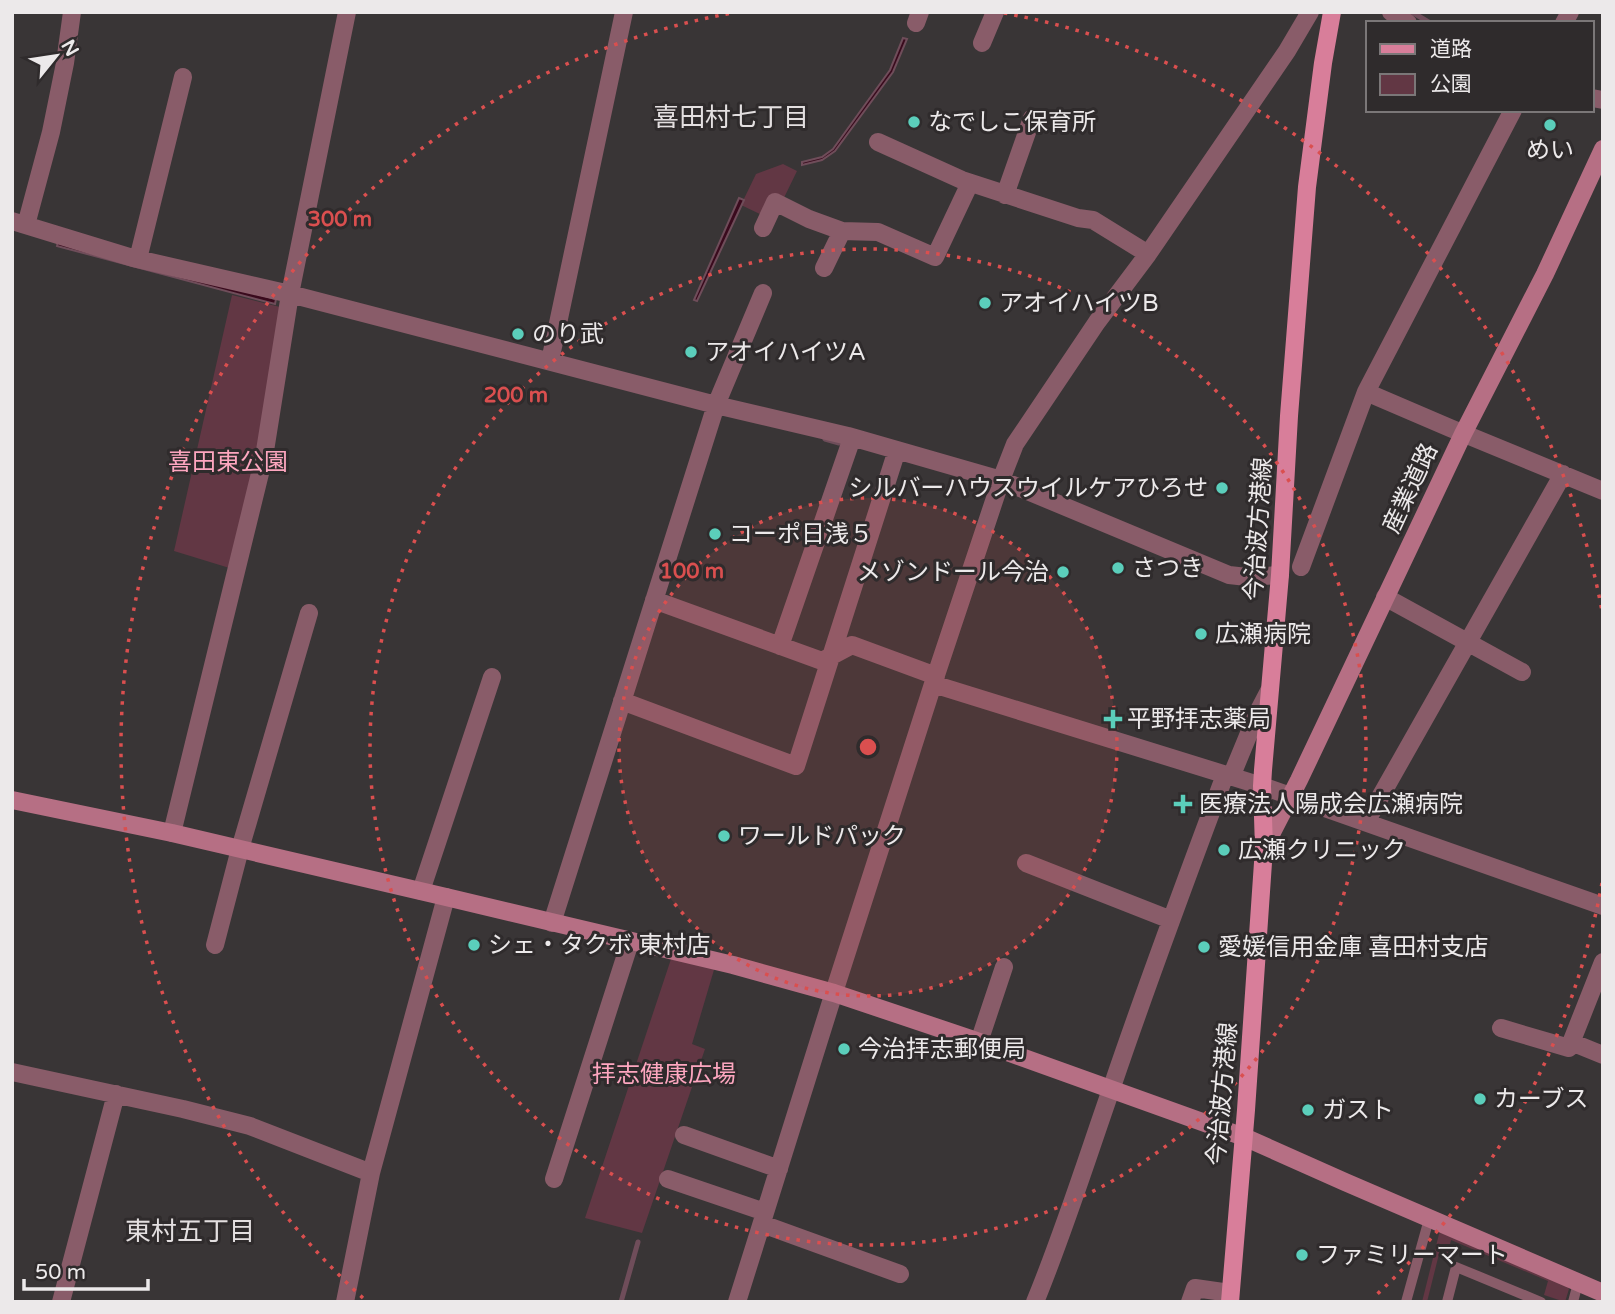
<svg xmlns="http://www.w3.org/2000/svg" width="1615" height="1314" font-family="'Varela Round','Noto Sans JP',sans-serif">
<rect width="100%" height="100%" fill="#393536"/>
<path fill="#623744" d="M783 164 797 171 780 206 762 215 741 205 756 174Z
M232 295 280 307 265 449 236 570 174 551Z
M673 953 716 963 692 1044 705 1049 642 1233 585 1218Z
M1442 1230 1567 1285 1569 1289 1565 1302H1559V1300L1544 1295 1548 1281 1451 1240 1448 1253 1440 1250 1427 1302H1422L1439 1234Z"/>
<path fill="#3a0a1d" stroke="#6f4d5a" stroke-width="2" d="M903 38 907 39 893 72 835 151 822 160 802 165V162L822 157 833 149 890 70Z
M739 198 744 200 697 301 694 300Z
M58 241 276 299 275 304 57 246Z"/>
<g fill="none" stroke-linecap="round" stroke-linejoin="round">
<path stroke="#6f4d5a" stroke-width="5" d="M1412 12 1430 23
M825 439 839 443
M621 1302 638 1242"/>
<path stroke="#895c69" stroke-width="10" d="M1406 1302 1429 1219
M1447 1302 1456 1267 1541 1302
M1573 1302 1578 1283"/>
<path stroke="#895c69" stroke-width="18" d="M1391 12 1408 23
M916 23 920 12
M1564 23 1570 12
M982 43 995 12
M1592 98 1603 100
M878 142 962 180 1078 218 1093 220 1148 254
M1005 195 1032 118
M12 221 133 258 290 294 716 405 848 436 1001 480 1229 575 1247 577 1280 575
M26 225 51 132 65 63 72 12
M763 228 775 202 809 219 842 231 878 232 935 257 970 183
M138 259 183 77
M824 268 842 231
M550 361 624 12
M1366 392 1450 428 1603 491
M1301 567 1366 392 1513 110
M1385 597 1522 672
M654 600 822 661 852 645 936 676
M780 646 852 438
M933 684 1262 786 1603 906
M622 701 796 766 897 450
M1231 777 1257 714 1269 691
M1366 822 1563 474
M172 833 264 457 290 294 347 12
M1026 863 1171 920
M421 891 492 677
M552 923 716 405 763 293
M215 945 240 849 309 613
M1501 1028 1569 1048 1603 962
M979 1042 1004 967
M1571 1042 1603 1055
M12 1072 183 1109 250 1126 371 1173
M684 1135 779 1169
M554 1179 630 942
M668 1179 765 1212
M762 1224 900 1274
M61 1302 116 1094
M345 1302 371 1173 446 897
M737 1302 836 986 933 684 1001 480 1015 444 1097 322 1148 254 1287 51 1310 12
M1035 1302C1065 1229 1088 1155 1114 1081 1149 978 1187 877 1225 775
M1190 1302 1195 1288 1230 1293"/>
<path stroke="#b66f84" stroke-width="18" d="M12 800 172 833 446 897 733 965 834 993 971 1039 1244 1137 1345 1182 1603 1293
M1264 848 1299 780 1463 434 1545 274 1603 149"/>
<path stroke="#d87e9a" stroke-width="18" d="M1230 1302 1246 1110 1264 848 1262 786 1263 770 1280 575 1289 416 1307 187 1323 63 1332 12"/>
</g>
<circle cx="868" cy="747" r="249" fill="#da4f4f" fill-opacity=".12"/>
<g fill="none" stroke="#da4f4f" stroke-width="3.5" stroke-dasharray="3.5 7">
<circle cx="868" cy="747" r="249"/>
<circle cx="868" cy="747" r="498"/>
<path d="M1602 883A747 747 0 0 1 1373 1298M363 1298A747 747 0 0 1 732 13M1004 13A747 747 0 0 1 1602 611"/>
</g>
<g fill="#5bcebb" stroke="#2f2b2c" stroke-width="2.5">
<circle cx="914" cy="122" r="7"/>
<circle cx="1550" cy="125" r="7"/>
<circle cx="985" cy="303" r="7"/>
<circle cx="518" cy="334" r="7"/>
<circle cx="691" cy="352" r="7"/>
<circle cx="1222" cy="488" r="7"/>
<circle cx="715" cy="534" r="7"/>
<circle cx="1118" cy="568" r="7"/>
<circle cx="1063" cy="572" r="7"/>
<circle cx="1201" cy="634" r="7"/>
<path d="M1109.5 708.5h7v7h7v7h-7v7h-7v-7h-7v-7h7z"/>
<path d="M1179.5 793.5h7v7h7v7h-7v7h-7v-7h-7v-7h7z"/>
<circle cx="724" cy="836" r="7"/>
<circle cx="1224" cy="850" r="7"/>
<circle cx="474" cy="945" r="7"/>
<circle cx="1204" cy="947" r="7"/>
<circle cx="844" cy="1049" r="7"/>
<circle cx="1480" cy="1099" r="7"/>
<circle cx="1308" cy="1110" r="7"/>
<circle cx="1302" cy="1255" r="7"/>
</g>
<g text-anchor="middle" stroke-width="6" stroke-linejoin="round" paint-order="stroke">
<g font-size="24" fill="#ece9ea" stroke="#2f2b2c" text-anchor="start">
<text x="928" y="130">なでしこ保育所</text>
<text x="1550" y="158" text-anchor="middle">めい</text>
<text x="999" y="311">アオイハイツB</text>
<text x="532" y="342">のり武</text>
<text x="705" y="360">アオイハイツA</text>
<text x="1208" y="496" text-anchor="end">シルバーハウスウイルケアひろせ</text>
<text x="729" y="542">コーポ日浅５</text>
<text x="1132" y="576">さつき</text>
<text x="1049" y="580" text-anchor="end">メゾンドール今治</text>
<text x="1215" y="642">広瀬病院</text>
<text x="1127" y="727">平野拝志薬局</text>
<text x="1199" y="812">医療法人陽成会広瀬病院</text>
<text x="738" y="844">ワールドパック</text>
<text x="1238" y="858">広瀬クリニック</text>
<text x="488" y="953">シェ・タクボ 東村店</text>
<text x="1218" y="955">愛媛信用金庫 喜田村支店</text>
<text x="858" y="1057">今治拝志郵便局</text>
<text x="1494" y="1107">カーブス</text>
<text x="1322" y="1118">ガスト</text>
<text x="1316" y="1263">ファミリーマート</text>
</g>
<g font-size="24" fill="#fda6bf" stroke="#2f2b2c">
<text x="228" y="470">喜田東公園</text>
<text x="664" y="1082">拝志健康広場</text>
</g>
<g font-size="24" fill="#ece9ea" stroke="#2f2b2c">
<text transform="translate(1410 488) rotate(-65)" y="8">産業道路</text>
<text transform="translate(1258 529) rotate(-86)" y="8">今治波方港線</text>
<text transform="translate(1222 1094) rotate(-85)" y="8">今治波方港線</text>
</g>
<g font-size="26" fill="#e3dfe0" stroke="#2f2b2c">
<text x="731" y="126">喜田村七丁目</text>
<text x="190" y="1240">東村五丁目</text>
</g>
</g>
<circle cx="868" cy="747" r="10" fill="#da4f4f" stroke="#2f2b2c" stroke-width="3.5"/>
<g font-size="21" text-anchor="middle" font-weight="bold" fill="#da4f4f" stroke="#2f2b2c" stroke-width="6" stroke-linejoin="round" paint-order="stroke">
<text x="340" y="226">300 m</text>
<text x="516" y="402">200 m</text>
<text x="692" y="578">100 m</text>
</g>
<rect width="1615" height="1314" fill="none" stroke="#ece9ea" stroke-width="28"/>
<rect x="1366" y="21" width="228" height="91" fill="#2f2b2c" stroke="#7b7778" stroke-width="2"/>
<rect x="1380" y="44" width="35" height="10" fill="#d87e9a" stroke="#7b7778" stroke-width="2"/>
<text x="1430" y="56" font-size="21" fill="#ece9ea">道路</text>
<rect x="1380" y="74" width="35" height="21" fill="#623744" stroke="#7b7778" stroke-width="2"/>
<text x="1430" y="91" font-size="21" fill="#ece9ea">公園</text>
<g transform="translate(56 56) rotate(60)" stroke="#2f2b2c" stroke-width="5" paint-order="stroke">
<path d="M0-5L12 26L0 18L-12 26Z" fill="#ece9ea"/>
<text y="-10" font-size="19" font-weight="bold" text-anchor="middle" fill="#ece9ea">N</text>
</g>
<path d="M24 1279v10h124v-10" fill="none" stroke="#ece9ea" stroke-width="3.5"/>
<text x="35" y="1279" font-size="21" fill="#ece9ea" stroke="#2f2b2c" stroke-width="5" paint-order="stroke">50 m</text>
</svg>
